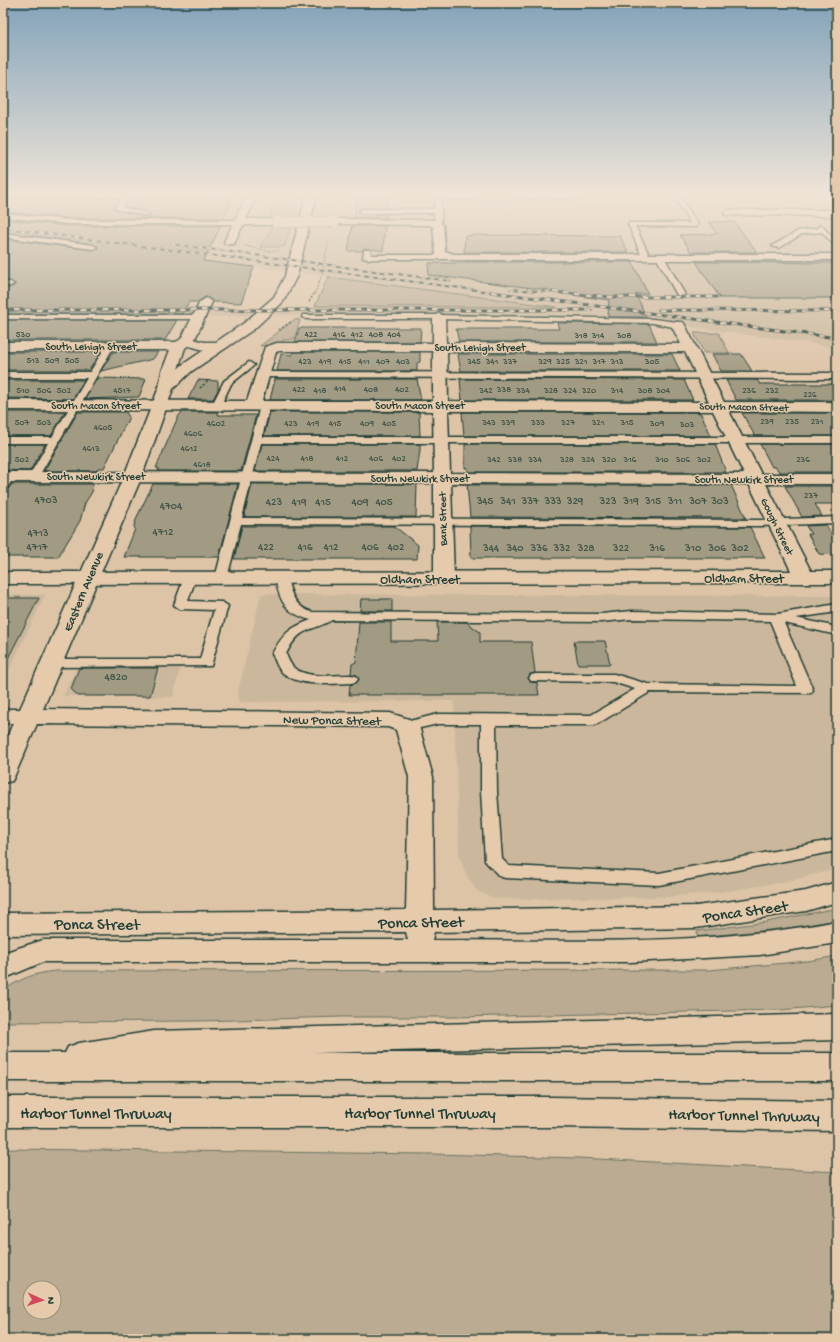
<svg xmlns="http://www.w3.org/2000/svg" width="840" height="1342" font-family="'Gochi Hand',sans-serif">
<rect width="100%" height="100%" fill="#ddc4a7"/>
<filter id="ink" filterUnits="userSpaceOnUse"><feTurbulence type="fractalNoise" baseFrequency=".025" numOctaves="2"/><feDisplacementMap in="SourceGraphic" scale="8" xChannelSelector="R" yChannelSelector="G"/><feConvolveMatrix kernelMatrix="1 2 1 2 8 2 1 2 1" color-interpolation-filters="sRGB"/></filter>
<g filter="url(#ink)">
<path fill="#cbb89c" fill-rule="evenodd" d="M3 193H837V347L690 327 648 319 272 315 178 318 166 341H153L165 318 3 317ZM254 267 328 277 552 307 315 306 308 308 165 306 167 302 241 303Z
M261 594 837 596V869L784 882 722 892 667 897 496 899 477 891 467 876 459 856 454 701 239 702 238 692Z
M3 595H45L3 683Z
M183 658 173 697 63 696 81 659Z"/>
<path fill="#baab92" stroke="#6c7463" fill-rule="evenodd" d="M278 193H301L293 220H268Z
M275 223H292L284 247H260Z
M328 277 557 307 315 306Z
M295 319 300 320 294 339 283 340 282 343 260 346Z
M694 333H719L729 353H704Z
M837 908V920L788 928 698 937 697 931 766 922Z
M837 956V1005L781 1010 455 1017H341L200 1021 3 1022V991C19 979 35 973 55 971L709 970 808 961Z
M3 1149 432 1154 579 1158 837 1172V1339H3ZM30 1288H54V1312H30Z"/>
<path fill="#a29b83" stroke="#1f3d34" d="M3 193H68L64 198H121L114 207 115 210 149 217 150 216 149 213 124 206 130 198 135 196H234L224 218H67L3 212Z
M357 197H388L387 208H362L358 211 362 214H387L386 218H354Z
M3 219 67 226H221L203 261 254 267 241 303 213 302 205 297 198 302H189L182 314H3V288H10L15 285 11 281 3 280V239L93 250 98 248 93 244 3 232Z
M709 222H734L757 252H691L680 235 717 234Z
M352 226H385L383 251 364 248 362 251H348Z
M473 235 620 236 628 252H464L465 236Z
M466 262H632L648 294H636L646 317H608L609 300 549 292V290L428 275 429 263H466Z
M696 262 837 263V298H720Z
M3 320H177L165 340H3Z
M557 323 649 324 657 342H459L456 329H559Z
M299 328H421L420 342H295Z
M3 352H101L89 370H3Z
M113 352H158L153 359 101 371Z
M293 352H420V362L417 363V371H277L281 354 292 355Z
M461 354H672L680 371H461L458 355Z
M712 354H741L752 371H721Z
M97 378 146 379 139 397 85 399Z
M275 379H417L421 400H270Z
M463 379 684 380 693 400H462L460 380Z
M3 380H84L73 399 3 398Z
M198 380 218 381V390L213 399H188Z
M726 380H757L760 384H837V400H736Z
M3 412H65L51 436H3Z
M78 412H126L129 417 104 468H98L97 471H44Z
M182 412H218V415H256L241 471H158L159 468H156L178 417Z
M270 412H419L420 436H264Z
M462 412H697L701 414 711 436H464Z
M742 413H837V436H755Z
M3 444H45L30 471 3 470Z
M262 444H420V450L417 471H255Z
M465 444H715L726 472H468V468H465Z
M760 444H837V472H779L776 467H772Z
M12 484H93L92 492 85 503 80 521 58 557H3V490L8 489Z
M153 484H238L219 557H124L135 529 134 526 137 517Z
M252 484H417L416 517H244Z
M467 485H731L746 518 470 517Z
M785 486H837V504H815L822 516 802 517Z
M826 525 837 544V555L819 554 808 534H811L806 526Z
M242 526H394L418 545 417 559H234Z
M470 526 750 527 765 558H471Z
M3 598H39L3 668Z
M361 599H392V611H360Z
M359 622H391V641H438L437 622H466L480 632V642H531L535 673 530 674 528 679 531 682 537 683 539 695H349L350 685 356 683 359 680 357 675 351 674 352 664 356 662Z
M574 641H605L610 664H578Z
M79 668H158L150 696H78L71 689Z"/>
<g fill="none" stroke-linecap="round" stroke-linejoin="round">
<g stroke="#1f3d34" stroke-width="3">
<path id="lane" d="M126 193H132L122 207 149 214V216L116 209 115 208Z
M672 193H678L698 225 695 227 635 226 650 257 643 259 628 224 629 223H690Z
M588 195 590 196V198L445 200 441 201V225L438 227 435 225 434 213H362L359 211 362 209H434L436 199 445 196Z
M3 213 67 220H240L243 222 240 224H67L3 217Z
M821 225 837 242V248L822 232 802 234 779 248 772 246 798 231 819 228V226Z
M3 233 93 245 97 247 93 249 3 237Z
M364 250H370L371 255H454L458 257 454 259H371L363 258Z
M657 255 664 257 685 295 684 297 677 295 656 257Z
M3 282H10L14 284 10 286H3Z
M3 315H199L203 317 199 319H3Z
M303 315H439L653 319 678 322 682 325 678 328 653 323 439 319H306L302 317Z
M110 343 114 346 39 476 38 478H30L29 476 48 443H3V437H52L87 378H3V372H90L106 346Z
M249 362 254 365 252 367 231 384 220 407H214L212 405 224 381Z
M263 372 837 373V379L260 377V373Z
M265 403 270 406 262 437H837V443H261L242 518 760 520 837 517V523L760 526 241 524 227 578 225 581H217L215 578 260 406Z
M10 473 15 476 7 488 3 489V478L6 474Z
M190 574 196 578 188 601 222 602 228 606 211 666 51 667 46 666 44 663 46 660 51 659H200L214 610 180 609 174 605 184 578Z
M281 574 287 578C291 594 295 607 312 612L601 614 632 611 777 614 837 604V612L796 618 837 627V635L784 623 813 690 811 693 650 692 599 723 594 725H496L497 791 502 859 509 866 659 873 837 839V851L659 885 505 878 499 876 485 861 481 791V724H438L407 731 402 729 400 726 402 723 438 714 591 715 635 689 613 682 531 681 529 678 531 675 536 674H614L648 684 797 686 770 621 632 619 601 622 332 620C309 633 300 626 286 654 288 659 290 664 294 668 309 679 334 675 351 675L356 676 358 679 356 682 351 683C331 684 300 687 283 673 277 668 276 661 272 654 283 634 289 628 311 620 285 613 280 602 275 578Z"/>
</g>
<g stroke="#1f3d34" stroke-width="3">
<path id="street" d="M248 193H258L246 219H276L281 222 276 225H243L234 244H226L224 242Z
M729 210H837V216L725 215 724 213Z
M334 219 434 220 443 225 445 251 454 254H837V260H454L436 255 433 227 429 225 330 224 329 222 330 220Z
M206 298 212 302 194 341 185 348 171 390H161L159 387 162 371 170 350H3V342H176L181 339 200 302Z
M439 313 445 317 446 343 681 344 671 325 673 322H683L685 325 724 402H837V412L729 411 761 474H837V484H766L814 577 811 581 804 583 797 581 794 577 749 484 451 483 454 578 451 582 444 584 437 582 434 578V483L3 482V472L434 473 433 411 3 410V400L247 401 265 347 277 343H433V317ZM279 351H433V401H262L276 352ZM447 352H685L709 402 448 401ZM448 411H713L744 474 450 473Z"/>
</g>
<g stroke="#1f3d34" stroke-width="3">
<path id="secondary" d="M837 571V583L3 584V572Z"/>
</g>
<g stroke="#1f3d34" stroke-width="3">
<path id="primary" d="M307 193H317L297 276 283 302 254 329 192 371 173 389 142 476 43 709 390 713 415 721 419 726 433 777 434 910 696 906 806 891 837 882V902L806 911 696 928 434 932 432 940C567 940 704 947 837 921V943L760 955 631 962H43L3 979V953L43 940H408L406 932 3 935V913L406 910 409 777 396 730 388 727 37 724 15 775 12 781 3 783V747L13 723H3V709H20L124 476 159 387 182 365 204 350 182 344 180 341 182 338 187 337 204 342H216L244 323 274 297 285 276Z"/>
</g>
<g stroke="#1f3d34" stroke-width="3">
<path id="highway" d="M837 1014V1040L313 1053H837V1081H3V1053H65L68 1047 79 1043 154 1031Z
M3 1097H552L837 1101V1131L552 1127H3Z"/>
</g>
<path stroke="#1f3d34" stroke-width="1" stroke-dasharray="1.5 1.5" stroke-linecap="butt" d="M336 205 338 193
M245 246 268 251H280
M315 293 321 277 329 239"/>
<path stroke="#1f3d34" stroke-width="1.5" stroke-dasharray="2 2" stroke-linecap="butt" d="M309 302 315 292
M279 330 291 322
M200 388 209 380"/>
<use href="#lane" fill="#e5caac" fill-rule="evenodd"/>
<use href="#street" fill="#e5caac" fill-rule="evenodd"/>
<use href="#secondary" fill="#e5caac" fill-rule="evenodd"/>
<use href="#primary" fill="#e5caac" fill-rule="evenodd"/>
<use href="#highway" fill="#e5caac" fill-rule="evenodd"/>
<g stroke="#1f3d34" stroke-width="2">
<path id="rail-far1" d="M3 228 499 293
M171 244 450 281
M510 289 565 293"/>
</g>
<g stroke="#1f3d34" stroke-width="3">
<path id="rail" d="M491 292 837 338
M553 292 611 297H719
M3 310H591
M659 310 837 311"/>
</g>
<use href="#rail-far1" stroke="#e5caac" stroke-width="1.5" stroke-dasharray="4.5" stroke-linecap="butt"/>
<use href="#rail" stroke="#e5caac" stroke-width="2" stroke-dasharray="5.5" stroke-linecap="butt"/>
<g stroke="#1f3d34" stroke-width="12" stroke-linecap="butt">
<path id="street-bridge" d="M276 222H334"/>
</g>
<use href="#street-bridge" stroke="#e5caac" stroke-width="11"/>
</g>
</g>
<linearGradient id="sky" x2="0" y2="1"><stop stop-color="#83a3ba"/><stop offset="0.51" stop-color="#f0e4d7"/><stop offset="1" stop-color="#f0e4d7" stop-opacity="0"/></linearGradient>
<rect width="840" height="381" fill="url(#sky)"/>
<g text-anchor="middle" stroke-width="3" stroke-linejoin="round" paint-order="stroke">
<g font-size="9" fill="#405448">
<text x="23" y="337">530</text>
<text x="311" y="337">422</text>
<text x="339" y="337">416</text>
<text x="357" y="337">412</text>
<text x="376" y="337">408</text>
<text x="394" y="337">404</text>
<text x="581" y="338">318</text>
<text x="598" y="338">314</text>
<text x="624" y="338">308</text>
<text x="33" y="363">513</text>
<text x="52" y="363">509</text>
<text x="72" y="363">505</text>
<text x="305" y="364">423</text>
<text x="325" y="364">419</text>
<text x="345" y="364">415</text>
<text x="364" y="364">411</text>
<text x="383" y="364">407</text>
<text x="403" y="364">403</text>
<text x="474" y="364">345</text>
<text x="492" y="364">341</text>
<text x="510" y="364">337</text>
<text x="545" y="364">329</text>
<text x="563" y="364">325</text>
<text x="581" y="364">321</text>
<text x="599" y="364">317</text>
<text x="617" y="364">313</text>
<text x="652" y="364">305</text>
<text x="340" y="391">414</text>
<text x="299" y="392">422</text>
<text x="371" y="392">408</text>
<text x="402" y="392">402</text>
<text x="504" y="392">338</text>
<text x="23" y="393">510</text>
<text x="44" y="393">506</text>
<text x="64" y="393">502</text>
<text x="122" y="393">4517</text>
<text x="320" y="393">418</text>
<text x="486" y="393">342</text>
<text x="523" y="393">334</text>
<text x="551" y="393">328</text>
<text x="570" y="393">324</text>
<text x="589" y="393">320</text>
<text x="617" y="393">314</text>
<text x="645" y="393">308</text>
<text x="663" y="393">304</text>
<text x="749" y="393">236</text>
<text x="772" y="393">232</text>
<text x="810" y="397">226</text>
<text x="767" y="424">239</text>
<text x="792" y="424">235</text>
<text x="817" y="424">231</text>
<text x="22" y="425">507</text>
<text x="44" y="425">503</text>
<text x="489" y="425">343</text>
<text x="508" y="425">339</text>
<text x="538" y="425">333</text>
<text x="568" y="425">327</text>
<text x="598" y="425">321</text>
<text x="627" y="425">315</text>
<text x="216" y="426">4602</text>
<text x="291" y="426">423</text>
<text x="313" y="426">419</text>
<text x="335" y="426">415</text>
<text x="367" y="426">409</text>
<text x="389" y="426">405</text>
<text x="657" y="426">309</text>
<text x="687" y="427">303</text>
<text x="103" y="430">4605</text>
<text x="193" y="436">4606</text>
<text x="91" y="451">4613</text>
<text x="189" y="451">4612</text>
<text x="273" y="461">424</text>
<text x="307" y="461">418</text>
<text x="342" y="461">412</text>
<text x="376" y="461">406</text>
<text x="399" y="461">402</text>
<text x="22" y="462">502</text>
<text x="494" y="462">342</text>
<text x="515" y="462">338</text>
<text x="535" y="462">334</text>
<text x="567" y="462">328</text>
<text x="588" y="462">324</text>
<text x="609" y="462">320</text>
<text x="630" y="462">316</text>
<text x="662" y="462">310</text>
<text x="683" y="462">306</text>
<text x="704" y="462">302</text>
<text x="803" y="462">236</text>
<text x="202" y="467">4618</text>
<text x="811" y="498">237</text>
</g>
<g font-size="11" fill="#1f3d34" stroke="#e5caac">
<text x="91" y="350">South Lehigh Street</text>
<text x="480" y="351">South Lehigh Street</text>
<text x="96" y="409">South Macon Street</text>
<text x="420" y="409">South Macon Street</text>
<text transform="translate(744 406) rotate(1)" y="4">South Macon Street</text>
<text x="96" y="480">South Newkirk Street</text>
<text x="420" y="482">South Newkirk Street</text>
<text x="744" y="483">South Newkirk Street</text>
<text transform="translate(442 519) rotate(-91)" y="4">Bank Street</text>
<text transform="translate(778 526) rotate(64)" y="4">Gough Street</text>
</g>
<g font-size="11" fill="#405448">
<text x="46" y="503">4703</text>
<text x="485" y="504">345</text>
<text x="508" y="504">341</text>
<text x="530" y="504">337</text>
<text x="553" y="504">333</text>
<text x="575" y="504">329</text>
<text x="608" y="504">323</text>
<text x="631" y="504">319</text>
<text x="653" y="504">315</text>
<text x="675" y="504">311</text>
<text x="698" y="504">307</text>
<text x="720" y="504">303</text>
<text x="274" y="505">423</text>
<text x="299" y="505">419</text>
<text x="323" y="505">415</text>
<text x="360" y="505">409</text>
<text x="384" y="505">405</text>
<text x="171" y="509">4704</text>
<text x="163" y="535">4712</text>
<text x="38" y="536">4713</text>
<text x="37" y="550">4717</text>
<text x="266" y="550">422</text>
<text x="305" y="550">416</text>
<text x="331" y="550">412</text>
<text x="370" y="550">406</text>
<text x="396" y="550">402</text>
<text x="491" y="551">344</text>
<text x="515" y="551">340</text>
<text x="539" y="551">336</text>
<text x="562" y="551">332</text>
<text x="586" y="551">328</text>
<text x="621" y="551">322</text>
<text x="657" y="551">316</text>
<text x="693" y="551">310</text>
<text x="717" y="551">306</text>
<text x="740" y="551">302</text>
<text x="116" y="680">4820</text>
</g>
<g font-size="13" fill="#1f3d34" stroke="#e5caac">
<text x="744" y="582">Oldham Street</text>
<text x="420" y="583">Oldham Street</text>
<text transform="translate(82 591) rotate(-67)" y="5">Eastern Avenue</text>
<text transform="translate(332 719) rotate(1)" y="5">New Ponca Street</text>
</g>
<g font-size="16" fill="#1f3d34" stroke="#e5caac">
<text transform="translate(745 910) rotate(-8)" y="6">Ponca Street</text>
<text transform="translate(421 921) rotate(-1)" y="6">Ponca Street</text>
<text x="97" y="929">Ponca Street</text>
<text x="96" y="1118">Harbor Tunnel Thruway</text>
<text x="420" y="1118">Harbor Tunnel Thruway</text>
<text transform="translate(744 1114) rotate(1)" y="6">Harbor Tunnel Thruway</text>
</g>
</g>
<rect width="840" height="1342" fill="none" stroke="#e5caac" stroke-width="16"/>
<rect x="8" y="8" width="824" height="1326" fill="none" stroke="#1f3d34" stroke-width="1.5" filter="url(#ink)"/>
<g transform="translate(42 1300) rotate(93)"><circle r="19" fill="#e5caac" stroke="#96927c"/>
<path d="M0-3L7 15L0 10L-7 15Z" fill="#d1495b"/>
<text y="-6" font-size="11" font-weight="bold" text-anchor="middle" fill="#1f3d34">N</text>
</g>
</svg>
